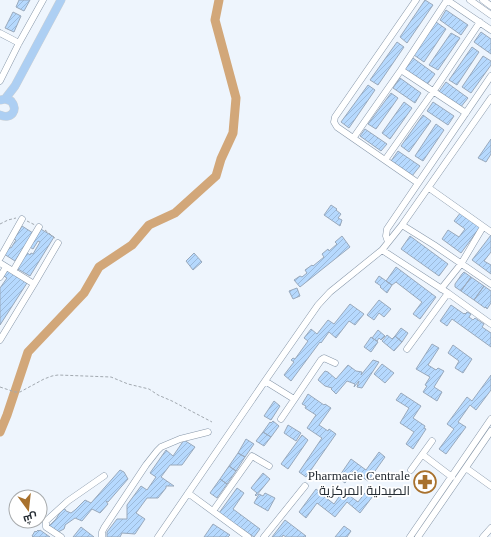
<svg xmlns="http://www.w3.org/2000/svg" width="491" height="537" font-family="'Times New Roman',Cairo,serif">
<defs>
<pattern id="building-hatch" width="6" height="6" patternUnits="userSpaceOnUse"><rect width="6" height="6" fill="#b6d9fe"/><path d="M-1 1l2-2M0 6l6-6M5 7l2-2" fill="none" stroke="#9cbada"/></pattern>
</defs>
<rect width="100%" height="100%" fill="#eef5fd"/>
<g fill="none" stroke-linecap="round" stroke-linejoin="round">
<path stroke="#d2a779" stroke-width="9" d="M0 432 7 415 28 352 84 293 99 267 132 245 149 225 175 213 216 176 221 159 233 133 236 98 215 20 219 0"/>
</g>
<path fill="url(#building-hatch)" stroke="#99a9bc" d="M19 0H30L24 11 16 7Z
M425 0 433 5 407 43 400 37Z
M446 10 468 25 461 35 440 20Z
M13 12 21 16 14 32 5 28Z
M436 22 446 29 424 62 414 55Z
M481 32 491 39V54L474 42Z
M451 33 460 38 438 70 429 65Z
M397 42 404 47 378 85 370 80Z
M472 47 479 52 457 85 449 80Z
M483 56 491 61V65L471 93 462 87Z
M413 58 435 74 426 86 404 70Z
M400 78 421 93 415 103 393 88Z
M446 82 468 98 460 108 438 93Z
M368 85 375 90 349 128 341 122Z
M391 93 398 98 376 129 368 124Z
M404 102 412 108 390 139 382 133Z
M433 102 454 116 448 125 427 111Z
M423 115 431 121 409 152 401 146Z
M436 124 444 130 423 161 415 156Z
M365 129 387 144 381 151 360 136Z
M491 139V154L486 162 478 158Z
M398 151 420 166 412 176 391 161Z
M331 205 337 209 336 210 341 214 338 218 342 220 340 226 324 215Z
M461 212 481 226 461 253 442 239 448 230 459 237 465 229 454 221Z
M22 226 33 233 15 261 4 254 9 247 11 248 16 240 14 239Z
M39 228 54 237 30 276 16 268 26 252 30 255 31 253 33 254 40 242 38 241 33 249 28 246Z
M491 235V252L484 261 491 265V274L472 260Z
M342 236 350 247 300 287 294 280 300 276 302 277 307 273 305 270 312 265 313 266 324 257 322 254 328 249 329 251 337 244 335 242Z
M410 236 448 264 439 276 401 249Z
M194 253 202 262 193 270 186 261Z
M396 267 436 297 420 319 413 314 422 302 396 282 392 285 386 281Z
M6 269 27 283 0 325V288L7 278 2 275Z
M464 272 471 277 461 291 455 287V284L462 274Z
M379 276 392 285 387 293 380 287 381 286 375 282Z
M471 277 484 286 474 300 461 291Z
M484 286 491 291V303L487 309 486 307 485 308 474 300Z
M297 288 300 296 293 299 289 291Z
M379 300 391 309 384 317 379 313 374 320 367 315Z
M350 304 364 314 355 325 349 321 336 338 329 332 321 343 320 342 291 381 284 375 294 362 291 360 293 358 295 359 308 341 304 338 311 329 317 334 328 320 334 324Z
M451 305 464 314V313L465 314 467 312 471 314 469 317 473 320 475 318 484 324 482 327 491 333V347L452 319 447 326 440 321Z
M401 328 408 333 402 342 395 336Z
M378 330 385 336 381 340 379 338 377 341 372 338Z
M387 335 392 339 395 336 402 342 394 351 382 341Z
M371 337 378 342 371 352 364 347Z
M432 344 439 348 428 365 436 370 438 368 444 371 434 387 442 392 437 401 423 392 427 386 425 385 430 377 416 369Z
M453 345 472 359 463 373 455 368 459 361 448 353Z
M373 360 379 362 362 388 357 387 359 381 354 387 355 384 347 381 336 394 331 389 332 388 325 386 318 380 320 377 325 371 328 372 336 379 348 365 356 371 362 372 361 375Z
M382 364 394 373 385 383 374 374Z
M491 375V390L476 410 470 405 458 422 466 427 446 454 439 449 454 429 447 424 467 397 472 401Z
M401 393 421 406 413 418 425 426 424 428 426 429 413 449 406 444 414 432 400 423 409 408 396 400Z
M308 394 324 405 325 404 331 408 319 425 328 431 329 429 336 434 306 477 299 472 322 438 307 428 316 415 305 408 306 406 302 404Z
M274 401 280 406 271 420 264 416Z
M273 421 279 426 271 437 263 432 270 422 271 423Z
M288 425 301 433 296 441 284 433Z
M263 432 271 437 264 446 256 441Z
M302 435 308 440 288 469 281 464Z
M246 439 254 444 245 457 238 453Z
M184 440 195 447 182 465H170L161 477 174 486H166V488L158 498H147L136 513 145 519 135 534 122 533 120 537H107V532L117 519H127V505L141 486 147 490 156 477 150 473 166 450 173 456Z
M379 452 385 457 368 481 353 471 345 483 338 478 351 459 366 470Z
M238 453 245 457 236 471 229 466Z
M229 466 236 471 227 484 220 479Z
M120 470 124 472 128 479 108 502 106 501 108 504 101 512 100 513 92 509 82 521 75 518 65 525V526L64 529 58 532 49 526 56 519 59 514 62 510 65 509 66 511 71 513 75 510 85 500 91 503Z
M263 473 270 479 256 496 255 495 257 493 251 488Z
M220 479 227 484 217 498 210 493Z
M237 488 244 493 233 509 260 529 254 537 219 513Z
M369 488 376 492 360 513 347 502 335 517 317 503 306 518 299 512 316 489 321 493V494L334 504 343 491 358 502Z
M265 493 275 498 268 511 254 503 259 494 263 496Z
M285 520 306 536 305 537H286L283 535 282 537H272Z
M213 524 230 535 228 537H204Z
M344 526 351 531 347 537H335Z
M81 527 94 537H73Z
M38 530 39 531 40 530 50 537H33L32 536 35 531 36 532Z"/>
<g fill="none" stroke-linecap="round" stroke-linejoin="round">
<g stroke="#8797a9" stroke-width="7">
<path id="minor" d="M416 0 335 117 334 122 337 127 418 183
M447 0 491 30
M470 0 491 15
M483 0 491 6
M0 33 19 43
M401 70 466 113
M0 81 19 43 43 0
M354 137 401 70 447 0
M385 160 433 92 480 22
M429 188 491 232
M402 225 434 245 491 284
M388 242 386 236 387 229 491 76
M382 250 448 293 491 324
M0 258 22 219
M0 263 34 284 0 340
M13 271 39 227
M0 277 6 267
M34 284 58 243
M441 289 461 264 483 227
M407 349 448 293
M265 381 294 399
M281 419 321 360 324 358 335 363
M423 455 452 477
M466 468 491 486
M411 470 432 441
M188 493 248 537
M213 511 252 456 269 466
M61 537 46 527V521L68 501 104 476
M102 537V532L104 528 146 465 157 451 161 447 180 439 208 432
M158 537 265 381 318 305 330 292 382 250 402 225 491 98
M264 537 305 486
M410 537 491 419
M418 537 491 431
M483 537 491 528"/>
</g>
<g stroke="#cfd1d2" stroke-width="9">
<path id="major" d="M5 99 15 86 61 0
M0 115C11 120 19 110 11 101L5 99 1 100"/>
</g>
<path stroke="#a2a9b0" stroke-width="1" stroke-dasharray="3 2" stroke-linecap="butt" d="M27 221 35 225
M0 224 8 220 16 218
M45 230 56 239
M0 387 15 392H20L44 379 52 376 58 375 111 377 128 384 149 389 158 395 172 401 212 422"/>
<use href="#minor" stroke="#fff" stroke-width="6"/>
<use href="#major" stroke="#adcff3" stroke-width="8"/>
</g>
<defs>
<g id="pharmacy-ring" transform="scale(1.15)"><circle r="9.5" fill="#fff" stroke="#a8712d" stroke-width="1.5"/><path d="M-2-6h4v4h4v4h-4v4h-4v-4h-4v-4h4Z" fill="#a8712d"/></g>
</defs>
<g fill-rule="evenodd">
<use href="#pharmacy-ring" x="425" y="482"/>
</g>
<g text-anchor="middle" stroke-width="3.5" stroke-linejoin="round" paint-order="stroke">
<g font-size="13" fill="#252c33" stroke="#fff" text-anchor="end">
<text x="410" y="480">Pharmacie Centrale<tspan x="410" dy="15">الصيدلية المركزية</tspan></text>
</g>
</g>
<g transform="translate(28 509) rotate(165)"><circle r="19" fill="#ffffff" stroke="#a8abad"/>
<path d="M0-3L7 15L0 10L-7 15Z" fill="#a8712d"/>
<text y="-6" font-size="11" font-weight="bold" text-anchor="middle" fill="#252c33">ش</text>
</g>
</svg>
